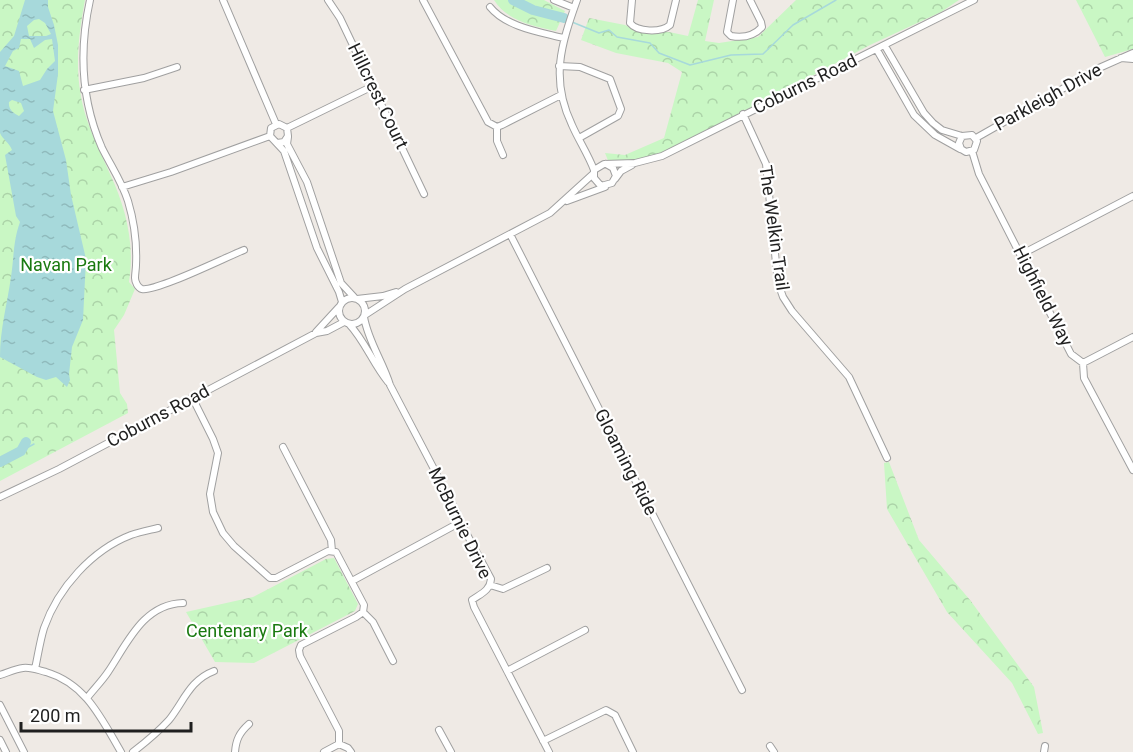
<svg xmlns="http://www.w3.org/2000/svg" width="1133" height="752" font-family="Roboto,sans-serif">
<defs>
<pattern id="park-crowns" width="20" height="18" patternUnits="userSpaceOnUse" patternTransform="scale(1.5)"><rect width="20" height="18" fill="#c9f7c4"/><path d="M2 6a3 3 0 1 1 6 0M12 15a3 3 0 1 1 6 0" fill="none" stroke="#acd3a8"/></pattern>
<pattern id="water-ripples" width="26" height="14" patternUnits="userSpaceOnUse" patternTransform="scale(1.5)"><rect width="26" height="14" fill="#a7d9db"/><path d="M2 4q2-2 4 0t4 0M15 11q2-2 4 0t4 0" fill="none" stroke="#8fbabc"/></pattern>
</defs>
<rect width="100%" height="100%" fill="#efeae5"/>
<path fill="url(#park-crowns)" d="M0 0H85C78 38 74 72 84 110 90 132 101 153 110 174 126 208 135 244 129 282L135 289 124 315 114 330 120 393 127 404 128 413 0 481Z
M494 0H544L565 11 556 31C533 26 507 21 494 0Z
M698 0H714L705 41 719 43 758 37 796 0H959L941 12 870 45 660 157 642 160 609 163 605 153 625 155 664 138 682 72 668 63 616 53 581 40 589 18 625 25 636 31 669 32 688 36Z
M1076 0H1133V49L1105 57Z
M889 462 919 540 970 600 1034 687 1043 733 1038 734 1012 683 947 612 887 509 884 463Z
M334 558 358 604 355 611 254 663 215 662 186 612 253 597 326 559Z"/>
<path fill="url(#water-ripples)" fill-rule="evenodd" d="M25 0H48V7L54 25 58 45V74L53 111 66 160 71 195 86 259 83 320 72 347 69 374 70 380 67 387 56 377 46 380 37 377 0 357C0 329 7 305 11 277 14 258 13 241 20 222L16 216 5 155 12 150C9 142 3 140 0 133V52L14 36ZM39 19 45 23 51 34 46 36H29L27 26 34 20ZM21 39H30L34 48 45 40 52 39 55 61 47 69 40 80 23 86 19 71 5 66 13 51 19 48ZM12 100 21 103 24 111 19 116C14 113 8 110 9 102Z"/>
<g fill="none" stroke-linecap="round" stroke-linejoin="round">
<path stroke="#a7d9db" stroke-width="1.5" d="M572 22 599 33 609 30 617 37 650 43 659 53 690 65 731 55 763 54 793 25 836 0
M21 451 34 444"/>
<path stroke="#a7d9db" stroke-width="10" d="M513 0 533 10 564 18
M0 462 21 451 26 442"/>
<g stroke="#a0a0a0" stroke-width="8">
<path id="minor" d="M90 0C79 50 81 100 102 148 111 166 122 182 128 201 134 221 137 244 136 265 136 269 135 274 135 278 135 282 138 288 142 289 156 292 226 257 244 250
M223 0 276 124
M328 0 340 18 424 194
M423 0 488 122 497 127 502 125 561 95
M554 0 574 8
M577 0C561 45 550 79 572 125 579 141 588 154 594 170
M632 0 630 23C637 32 661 33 670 25L676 0
M733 0 727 32 731 36C742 38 754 36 762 27L761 22 750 0
M490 7C506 27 540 32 563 38
M885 46 924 113 933 123 942 130 962 136 972 135 977 141 974 150 966 152 961 149 959 143 962 136
M877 50 914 115 935 135 960 149
M1121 58 1133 59
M559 66 580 67 610 79 621 109 618 116 579 138
M84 90 144 78 177 67
M743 114 766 164 778 283 783 297 792 311 849 377 887 458
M497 127V141L503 155
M287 128 373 86
M288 137 287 144 307 182 341 283 354 297
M976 138 1099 68 1133 53
M277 143 284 142 288 136 287 128 279 124 271 128 270 136 284 151 317 248 339 292 342 302
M972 151 979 174 1071 354 1083 363 1084 378 1133 470
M606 164 613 168 616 176 612 183 601 186 594 178V170L604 164 635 163 662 156 974 0
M615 179 621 171 632 165
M122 187 171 172 270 136
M567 201 605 187
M510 234 742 690
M1022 254 1133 196
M339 311a13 13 0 1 1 26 0a13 13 0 1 1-26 0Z
M357 299 383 296 396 292
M365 315 405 289 550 213 593 174
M364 317C368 341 383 362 390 385L457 513V524
M349 324C365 341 373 364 388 382
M316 332 339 307
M1083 363 1133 337
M192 397 213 439 218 453 210 494 213 512 223 533 234 546 270 578H276L328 551 336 552 364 605 363 612 356 617 301 645 299 650 300 656 339 731V744L324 752
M283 447 331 540 332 551
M0 497 59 469 316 333 327 331 344 322
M457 524 464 529 491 579C490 591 480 594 472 600L474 607 549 752
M352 581 457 524
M490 585 503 589 547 568
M363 612 373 622 393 661
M35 669C38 655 40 641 44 628 58 588 92 550 131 535 140 532 150 530 158 528
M507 671 585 630
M0 675C7 673 15 669 23 668 31 667 38 670 46 672 86 684 101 718 121 752
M87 698C94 689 102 681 108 672 127 644 143 604 183 603
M0 705 24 752
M439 730 451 752
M0 740 6 752
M543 741 606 710 615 715 633 752
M339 744 348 748 351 752
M770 746 774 752
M133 752C146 742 158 732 169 720 184 701 190 680 214 671
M235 752C236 740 239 733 249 724
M1044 752 1045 746"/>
</g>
<use href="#minor" stroke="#fff" stroke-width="6"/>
</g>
<g text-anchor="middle" stroke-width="4.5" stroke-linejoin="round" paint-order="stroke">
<g font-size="18" fill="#1f1f1f" stroke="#fff">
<text transform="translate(805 84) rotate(-26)" y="6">Coburns Road</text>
<text transform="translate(378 96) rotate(64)" y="6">Hillcrest Court</text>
<text transform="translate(1048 97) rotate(-29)" y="6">Parkleigh Drive</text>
<text transform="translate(774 228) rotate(82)" y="6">The Welkin Trail</text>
<text transform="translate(1043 296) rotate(63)" y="6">Highfield Way</text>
<text transform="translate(158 416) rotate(-28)" y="6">Coburns Road</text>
<text transform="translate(626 462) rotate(63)" y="6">Gloaming Ride</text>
<text transform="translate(460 523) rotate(64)" y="6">McBurnie Drive</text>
</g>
<g font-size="18" fill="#1a7a10" stroke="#fff">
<text x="66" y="271">Navan Park</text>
<text x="247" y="637">Centenary Park</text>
</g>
</g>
<path d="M21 722v9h170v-9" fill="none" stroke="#1f1f1f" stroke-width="3"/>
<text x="30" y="722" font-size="18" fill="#1f1f1f" stroke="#ffffff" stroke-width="4.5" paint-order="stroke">200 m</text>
</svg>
